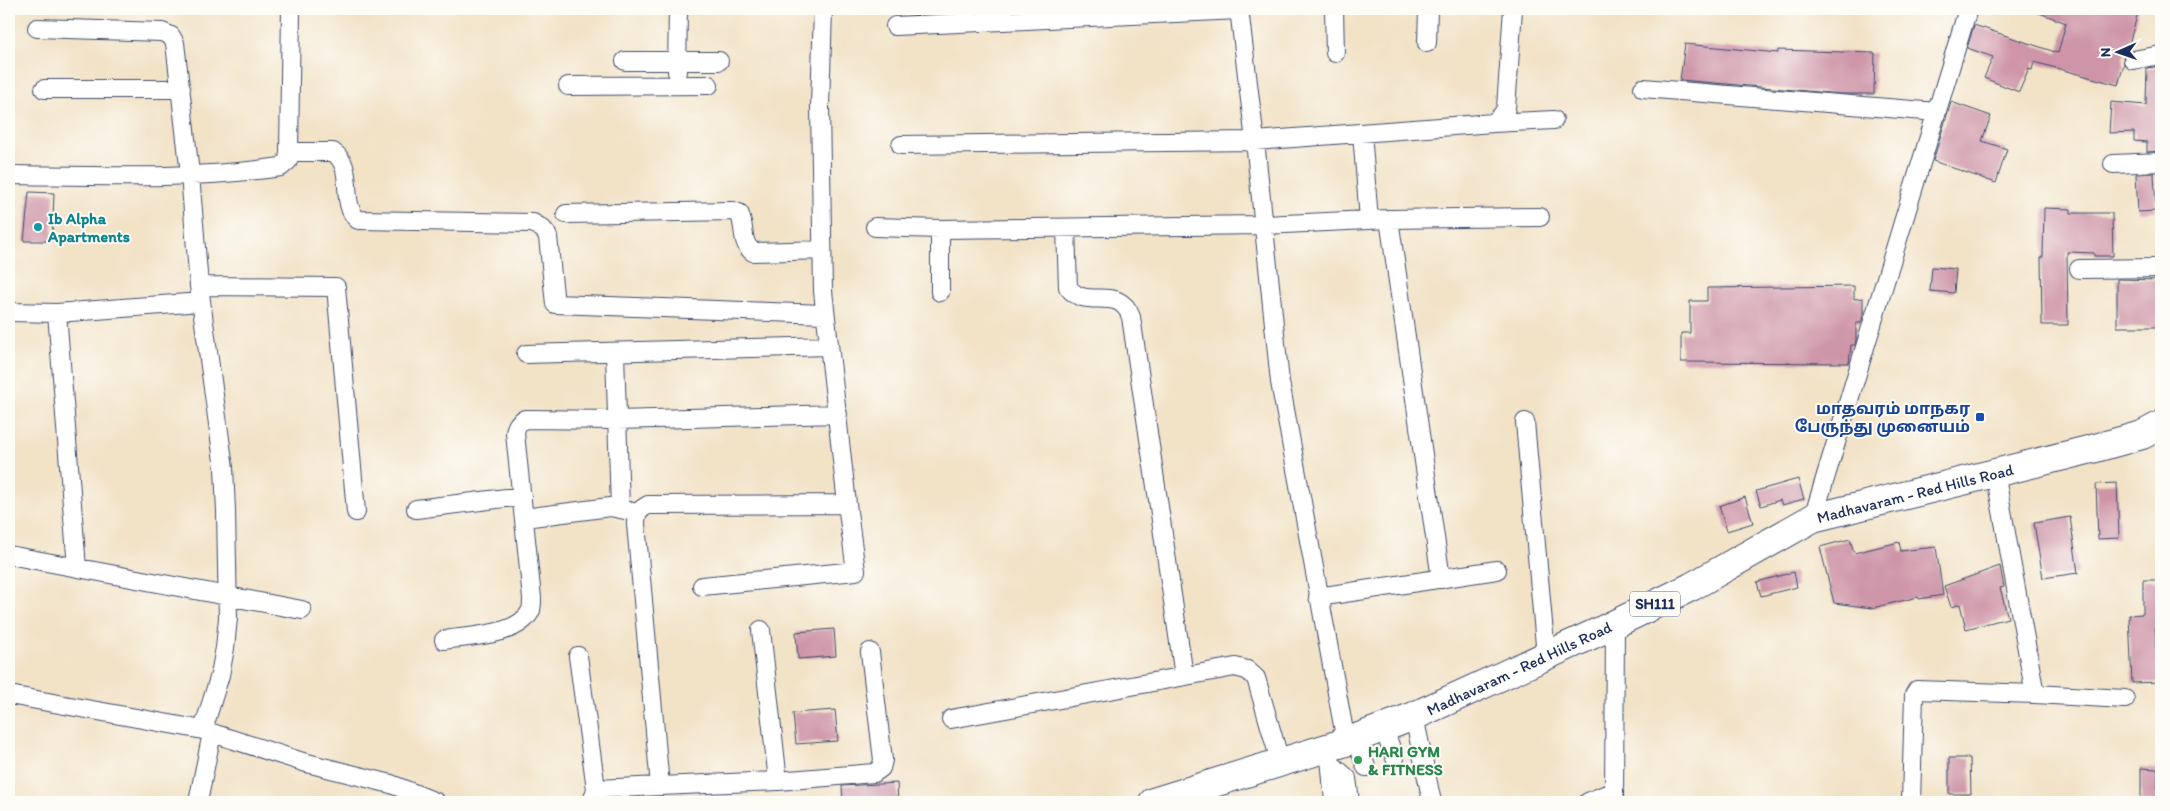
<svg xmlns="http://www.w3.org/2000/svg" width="2170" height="811" font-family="Itim,'Noto Sans Tamil',sans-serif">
<rect width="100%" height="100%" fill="#fdfcf7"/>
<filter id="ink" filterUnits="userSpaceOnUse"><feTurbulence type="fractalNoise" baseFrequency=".02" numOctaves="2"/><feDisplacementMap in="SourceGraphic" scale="10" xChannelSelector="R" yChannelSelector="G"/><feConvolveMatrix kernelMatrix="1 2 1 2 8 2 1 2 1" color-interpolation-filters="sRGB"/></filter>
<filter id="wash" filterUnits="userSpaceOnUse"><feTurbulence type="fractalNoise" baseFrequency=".0096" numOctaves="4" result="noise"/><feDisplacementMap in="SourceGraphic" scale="20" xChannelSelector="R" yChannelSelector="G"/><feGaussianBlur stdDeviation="1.12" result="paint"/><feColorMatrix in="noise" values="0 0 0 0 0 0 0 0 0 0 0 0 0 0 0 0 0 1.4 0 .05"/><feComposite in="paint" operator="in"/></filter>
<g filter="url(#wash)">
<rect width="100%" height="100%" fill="#f2e2c6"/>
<g id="blocks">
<path fill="#ce95a8" d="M2032 9H2139L2127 51 2123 57 2124 64 2118 85 2034 62 2032 70 2029 69 2019 92 1984 78 1993 57 1967 48 1974 25 2058 53 2066 23 2032 10Z
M1685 44 1778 53V50L1875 53 1874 94H1841L1680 80Z
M2161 66V151L2147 152V142L2134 141V132L2109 133 2111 102 2146 105 2147 68Z
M1951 102 1991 116 1982 141 2007 149 1996 183 1933 161Z
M2154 173 2156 211 2138 212 2136 174Z
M29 192 54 193 52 241H24Z
M2044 208 2071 209V213H2112L2113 256H2094V253L2067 252 2068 325H2042L2041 257H2043Z
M1932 267 1956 269 1954 293 1930 291Z
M2117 279 2161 280V327H2117Z
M1854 286V299L1863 298V316L1861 323H1856V339L1855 345H1851L1849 363 1681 362V333H1690V301H1707V288Z
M1798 479 1804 499 1782 505 1780 500 1761 506 1756 491Z
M2117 483 2119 538 2098 539 2096 484Z
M1745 497 1753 523 1727 531 1719 506Z
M2070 517 2078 573 2043 578 2034 523Z
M1850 539 1854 553 1899 542 1901 551 1936 547 1943 595 1919 599 1918 597 1872 608 1834 603 1820 547Z
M2000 566 2004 587 2000 588 2008 618 1966 629 1960 604 1951 607 1944 586Z
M1794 572 1797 587 1761 596 1757 582Z
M2143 580H2161V618L2155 619 2156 648H2161V682L2132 683 2129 615 2143 614Z
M834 629 836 656 798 659 796 632Z
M835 710 838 741 796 744 793 713Z
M1949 758H1970L1971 794H1949Z
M2141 768 2158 769 2157 802H2141Z
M897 783 898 802H843L842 786Z"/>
</g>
</g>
<g filter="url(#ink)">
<use href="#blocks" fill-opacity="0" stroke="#3b4a6e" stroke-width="1"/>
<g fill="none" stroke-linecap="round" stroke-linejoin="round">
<g stroke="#3b4a6e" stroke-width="20">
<path id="minor" d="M1239 9 1255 141 1280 382 1346 742
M1334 9 1335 53
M895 26 1239 10
M37 28 162 32 171 36 175 43 190 174 199 286 224 468 226 511 228 618 225 648 220 675 203 730
M1427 43 1428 9
M2133 60 2161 55
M625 61H719
M677 72 678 9
M568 86 709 85
M1643 88 1937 112
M44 89H181
M1493 123 1554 120
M1362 133 1369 220
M901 145 1255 141 1493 123 1502 115 1506 108 1513 9
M289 152H333C357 168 338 203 358 220L533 223C540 227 545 229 548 237L555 304 825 314
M2113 164 2161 162
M9 175C99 176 191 180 281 167L288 161 289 152 291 9
M566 214 733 211 739 213C746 226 740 243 753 252L822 250
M1389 219 1441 579
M875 227 940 229
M1066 228 1068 287C1086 312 1119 283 1131 317L1184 676
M2079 269 2161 268
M199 286 336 287 356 512
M940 292V229L1262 225 1389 219 1540 217
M9 312 57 313 201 302
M57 313 77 568
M615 353 620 508
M526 354 829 346
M1525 422 1546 656
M416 509 522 496
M524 518 610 507 630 511
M1813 518 1968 9
M9 555 302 610
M702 586 856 571 847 504
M1318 597 1497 570
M761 630 778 781
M444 640C468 636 520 636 531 610 532 606 532 601 532 598L515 433C516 426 518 422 525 419L617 420 838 414
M578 656 596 789
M2035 694 2125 699
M9 695 203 730 303 762 391 784 436 802
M1414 716 1432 802
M951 719 1235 667 1247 670 1256 678 1280 761
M1383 728 1395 758
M1356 738 1366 767
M1329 747 1334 802
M1330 763 1347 778 1350 802
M660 786 778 781 874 773 881 768 883 760 870 652
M198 802 212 733
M592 802 596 789 660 786 636 524C636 513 639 510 648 505L847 504 823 291 820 106 823 9
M1588 802 1614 791
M1614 802 1615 624
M1911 802 1914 695 1917 690 2035 694 1995 472"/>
</g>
<g stroke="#3b4a6e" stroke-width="30">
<path id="primary" d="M1153 802 1346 742 1414 716 1598 632 1691 587 1813 518 2092 449 2142 435 2161 425"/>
</g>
<use href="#minor" stroke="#fff" stroke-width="18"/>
<use href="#primary" stroke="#fff" stroke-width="28"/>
</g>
</g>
<circle fill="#0f9aa8" stroke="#fdfcf7" stroke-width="2" cx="38" cy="227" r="5"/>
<rect fill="#1a4fb4" stroke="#fdfcf7" stroke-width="2" x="1975" y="412" width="10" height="10" rx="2.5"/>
<circle fill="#2e9e5b" stroke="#fdfcf7" stroke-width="2" cx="1358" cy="760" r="5"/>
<g text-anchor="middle" stroke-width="4" stroke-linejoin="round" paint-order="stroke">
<rect fill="#fdfcf7" stroke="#5f6c8c" stroke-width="1" x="1630" y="591.5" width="50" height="25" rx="4"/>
<g font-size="15" font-weight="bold" fill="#1b2f5e">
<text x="1655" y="609">SH111</text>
</g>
<g font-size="16" font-weight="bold" fill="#0d838f" stroke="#fdfcf7" text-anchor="start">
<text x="48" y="224">Ib Alpha<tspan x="48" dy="18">Apartments</tspan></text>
</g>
<g font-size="16" font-weight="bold" fill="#164399" stroke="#fdfcf7" text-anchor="end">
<text x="1970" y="414">மாதவரம் மாநகர<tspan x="1970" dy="18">பேருந்து முனையம்</tspan></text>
</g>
<g font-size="16" fill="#1b2f5e" stroke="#fdfcf7">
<text transform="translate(1915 493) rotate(-14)" y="6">Madhavaram - Red Hills Road</text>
<text transform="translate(1519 668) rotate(-25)" y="6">Madhavaram - Red Hills Road</text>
</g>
<g font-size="16" font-weight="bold" fill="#27864d" stroke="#fdfcf7" text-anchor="start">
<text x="1368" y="757">HARI GYM<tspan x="1368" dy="18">&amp; FITNESS</tspan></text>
</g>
</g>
<rect width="2170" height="811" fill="none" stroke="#fdfcf7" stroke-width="30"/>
<g transform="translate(2118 52) rotate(268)" stroke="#fdfcf7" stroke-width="4" paint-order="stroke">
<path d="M0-4L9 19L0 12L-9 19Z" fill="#1b2f5e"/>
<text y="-8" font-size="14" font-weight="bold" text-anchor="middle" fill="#1b2f5e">N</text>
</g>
</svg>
